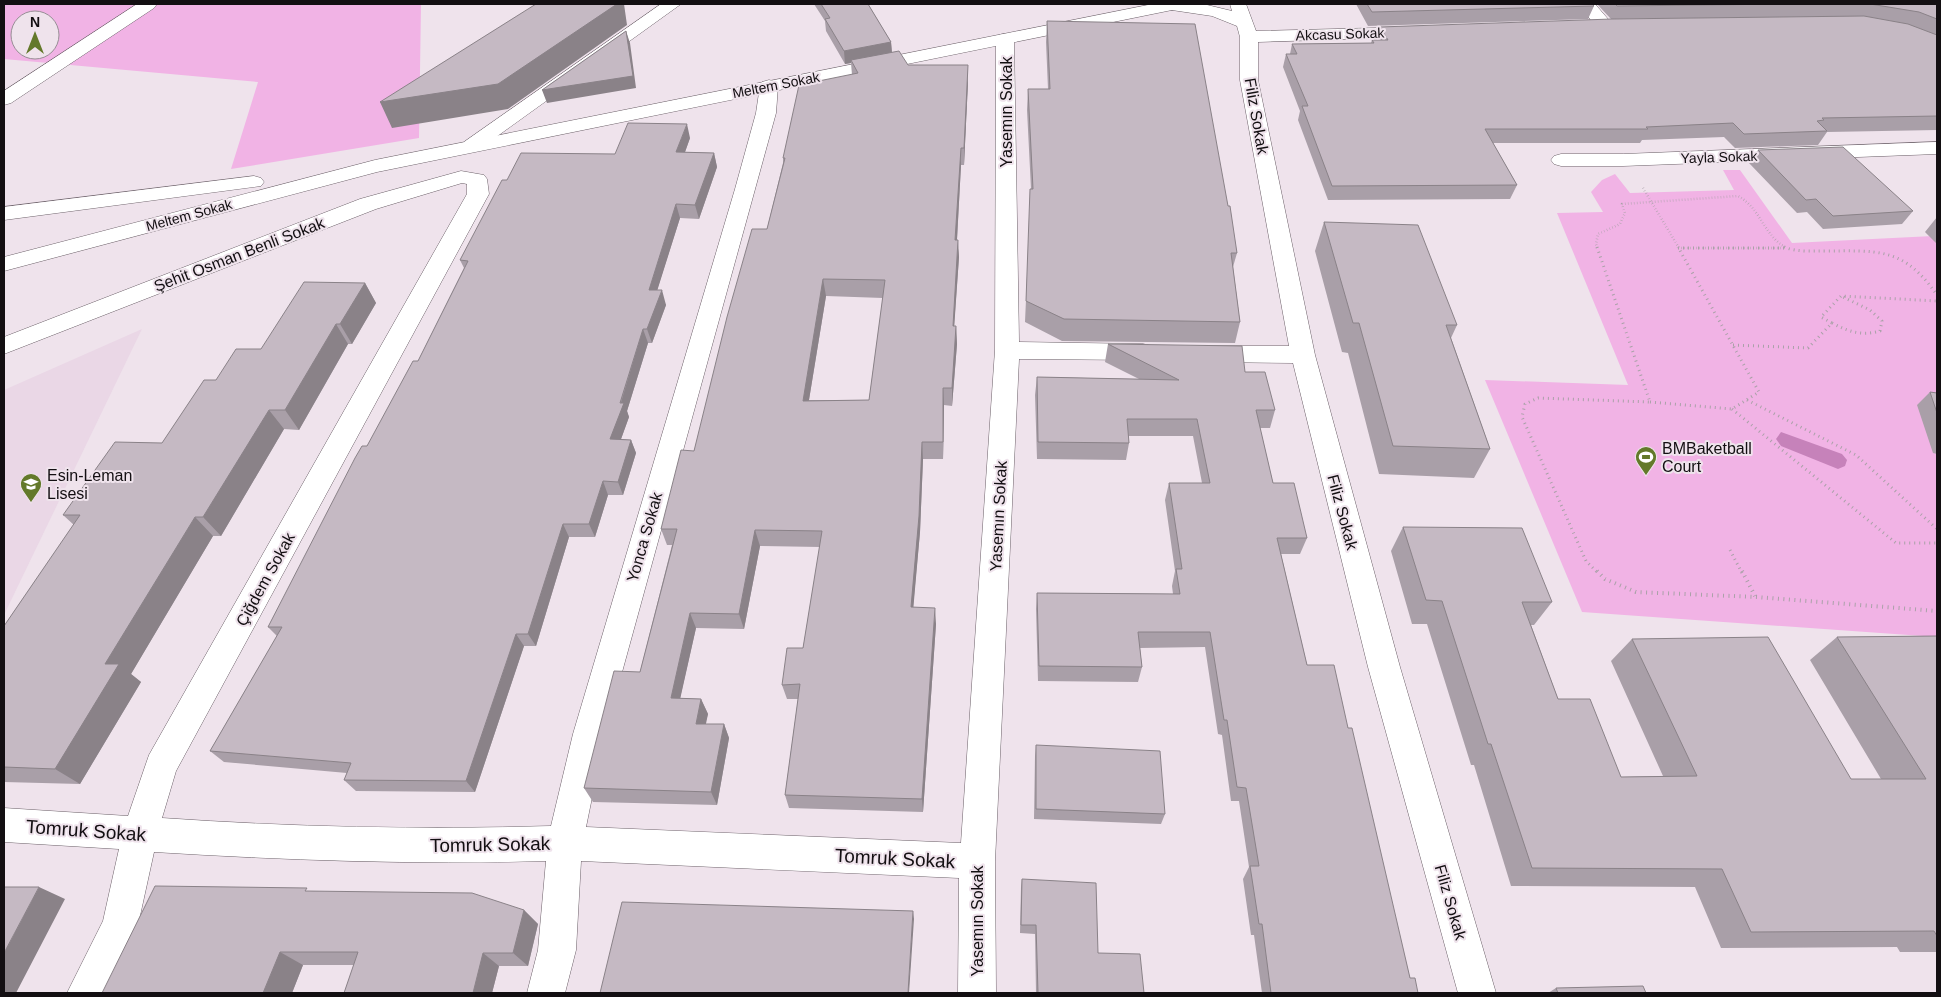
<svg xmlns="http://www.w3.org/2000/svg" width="1941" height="997" font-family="Helvetica,sans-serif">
<rect width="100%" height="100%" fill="#efe3ec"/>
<path fill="#ead7e6" d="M142 329 4 615V390Z"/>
<path fill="#f1b3e5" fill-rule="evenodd" d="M4 4H421L419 138 231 169 258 82 4 59ZM20 20H50V50H20Z
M1723 170H1740L1792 243 1933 236 1937 242V637L1582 612 1485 380 1628 385 1557 213 1603 212 1591 192 1602 180 1615 174 1630 193 1734 190Z"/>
<path fill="#c682ba" d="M1781 432 1842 454 1847 460 1845 466 1838 469 1781 446 1776 439Z"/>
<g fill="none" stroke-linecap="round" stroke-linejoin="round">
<g stroke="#6c6169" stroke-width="1">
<path id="street" d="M137 4H157L154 8 11 103 4 105V91Z
M661 4H681L478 150 471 152 464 150 461 146 464 142Z
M1163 4H1203L1232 11 1230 4H1246L1256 31 1415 27 1421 28 1424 32 1421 36 1415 37 1258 42V80L1315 355 1400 667 1496 993H1458L1368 667 1293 363 1206 362 1197 360 1194 354 1197 348 1206 346H1289L1240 80V37L1237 26 1212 16 1165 9Z
M1578 4H1595L1614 26 1611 30 1605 31 1599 30Z
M1005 34 1011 35 1014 39 1019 342 1143 344 1152 346 1155 352 1152 358 1143 360 1019 359 995 861 996 993H958L959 878 581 861 576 950 565 993H527L538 950 546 861C416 865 284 860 154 852L138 925 106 993H67L103 921 119 849 4 842V808L128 816 149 755 467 194V184L462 183 376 209 4 354V337L360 199 461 171 484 175 487 179 489 194 176 771 162 818C291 827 422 830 551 826L573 734 735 189 756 113 760 86 762 82 769 80 776 82 778 86 776 113 605 734 586 827 961 843 995 350 996 39 999 35Z
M1937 142V154L1623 166H1561L1554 164 1551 160 1554 156 1561 154H1623Z"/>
</g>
<g stroke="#6c6169" stroke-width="1">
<path id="secondary" d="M1153 4H1186L1183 8 1177 9 377 172 4 271V257L375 160Z
M254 176 261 178 264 182 261 186 4 220V207Z"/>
</g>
<path stroke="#aaa1a8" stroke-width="2.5" stroke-dasharray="0.5 2.5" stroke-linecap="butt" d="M1643 188 1679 248
M1597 248 1596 244 1598 234 1620 224 1625 213 1622 204 1738 196C1761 208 1764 237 1787 248
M1678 248H1785"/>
<path stroke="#aaa1a8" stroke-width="3" stroke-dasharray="1 4" stroke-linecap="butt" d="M1597 247 1650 402 1538 398 1525 404 1522 417 1586 561 1598 573
M1784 247C1796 252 1810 251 1822 251 1877 251 1903 246 1937 295
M1678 248H1785
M1832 323C1849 332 1862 336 1880 331L1882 321 1870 310 1843 297
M1733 345 1808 348 1832 323 1821 317 1841 296 1937 301
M1747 400 1856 455 1937 529
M1650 402 1732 409 1759 392 1678 247
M1732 409 1896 543H1937
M1730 550 1742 573"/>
<path stroke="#aaa1a8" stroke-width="4" stroke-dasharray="1 4.5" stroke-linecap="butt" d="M1597 571 1605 579 1636 592 1756 597 1937 611
M1742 571 1755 596"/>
<use href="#street" fill="#fff" fill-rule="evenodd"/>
<use href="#secondary" fill="#fff" fill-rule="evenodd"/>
</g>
<path fill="#a99fa8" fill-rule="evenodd" d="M814 4H868L891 42 892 52 908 65 968 82 964 165H961L957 240 959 257 954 326H956L957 344 952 406 944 405 943 459H923L920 532 913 607 936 624 923 812 789 808 785 795 798 699H787L782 685 803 648 820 547 760 546 744 629 696 628 680 698 701 699 708 714 705 724H724L729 738 717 805 593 802 584 788 640 672 672 545H667L661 529 694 451 767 229 783 163V158L852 75 851 63 845 64 826 31 825 21ZM826 296 883 298 869 400H809Z
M1356 4H1592L1594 6 1588 19 1368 26Z
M1597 4H1937V130L1827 132 1818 145 1735 148 1724 137 1642 140 1640 143H1493L1517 185 1510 199 1328 200 1298 120 1300 111 1283 67 1286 54H1290L1292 44 1371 43 1372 40H1376L1380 27 1858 17 1611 19Z
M1047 21 1237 253 1233 267 1240 322 1235 343 1062 341 1025 322 1031 189 1027 110 1028 89H1048L1046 42Z
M690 138 685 152 714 153 717 167 699 219 680 218 657 290 666 305 652 343H648L627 411 629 417 621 439 631 440 636 453 623 495H608L595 537H569L536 646H524L475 792 356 791 344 780 347 773 224 762 210 751 277 636 268 627 367 446 418 361 464 268 460 260 507 180 615 154Z
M1758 150 1913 211 1902 224 1823 229 1807 212 1797 213 1749 163Z
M1937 217V244L1925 232Z
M1324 222 1457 325 1451 338 1490 449 1474 478 1379 474 1348 353 1342 352 1315 251Z
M365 283 376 303 352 344H348L299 430 284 429 221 536H213L131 674 141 682 80 784 4 782V626L74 525 63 515 162 443 216 380Z
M1108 344 1245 372 1275 410 1270 428H1260L1273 483 1307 538 1300 554H1281L1307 665 1348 728 1410 978 1418 993H1262L1254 935H1251L1243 879 1249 867 1239 801H1231L1222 735 1218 734 1205 647 1140 648 1142 667 1138 682 1038 681 1036 609 1037 593 1173 594 1172 586 1175 571 1165 500 1169 483H1202L1193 436H1128L1129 443 1126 460 1037 459 1035 395 1037 377 1139 379 1105 362Z
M1930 392 1937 393V454L1933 453 1917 405Z
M1403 527 1552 602 1534 625H1531L1558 699 1621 777 1663 776 1611 661 1632 639 1851 779H1881L1810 660 1837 637 1937 636V952H1900L1897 947 1721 948 1695 887 1511 886 1474 765H1471L1427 624H1412L1391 551Z
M1036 745 1165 814 1161 824 1034 819 1035 756Z
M1022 879 1098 953 1144 993H1036L1035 934 1020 933 1021 887Z
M312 891 524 910 538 924 528 966H499L492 993H344L354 965H303L292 993H102Z
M1556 988 1646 993H1548Z"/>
<path fill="#8a8288" d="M617 4H624L627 25 508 109 392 128 380 102Z
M626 31 630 43 636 88 547 103 542 90Z
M891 42 892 54 851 60V63L845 64 844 51Z
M968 65V82L964 165V148Z
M687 124 690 138 680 166 676 152Z
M961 148V165L956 257 955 240Z
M714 153 717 167 699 219 695 205Z
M676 204 680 218 653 304 649 290Z
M958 240 959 257 953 344V326Z
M823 279 826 296 806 418 803 401Z
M365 283 376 303 352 344 340 324Z
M662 290 666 305 652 343 647 329Z
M336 324 348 344 299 430 285 410Z
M956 326 957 344 952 406V388Z
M643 329 648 343 627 411 629 417 616 453 610 439Z
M943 388 944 405 943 459Z
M269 410 284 429 221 536 203 517Z
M631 440 636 453 623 495 618 482Z
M922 442 923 459 920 532 912 623 911 607Z
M603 481 608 495 595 537 589 524Z
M195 517 213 536 131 674 141 682 80 784 55 769 105 664Z
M563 524 569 537 536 646 528 634Z
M755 530 760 546 744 629 739 614Z
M935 608 936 624 923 812 922 799Z
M690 613 696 628 677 713 671 698Z
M516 634 524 646 475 792 466 781Z
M701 699 708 714 703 738 696 724Z
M724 724 729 738 717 805 711 792Z
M39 887 65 899 16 993H4V953Z
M524 910 538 924 528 966 513 953Z
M913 911 914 919 909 993H908Z
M280 952 303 965 292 993H263Z
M483 953 499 966 492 993H473Z"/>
<path fill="#c5b9c3" stroke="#8a8288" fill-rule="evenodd" d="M536 4H617L498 84 380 102Z
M821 4H868L891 42 844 51 825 19 830 18Z
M1367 4H1592L1594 6 1372 12Z
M1615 4H1789L1617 6Z
M1870 4H1937V19L1919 12Z
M1864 16 1908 24 1937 35V116L1822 118 1824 120 1817 121 1827 131 1744 134 1733 123 1646 127 1648 129H1485L1517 185 1332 186 1302 106H1308L1286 54H1297L1292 44 1374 43 1372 40H1388L1380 27 1612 19Z
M1047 21 1195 24 1228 206H1230L1237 253H1231L1240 322 1064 319 1026 301 1030 189H1033L1028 89H1050Z
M626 31 633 76 542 90Z
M899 51 908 65H968L964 148H961L955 240H958L953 326H956L952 388H943V442H922L919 516 911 607 935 608 922 799 785 795 800 684 782 685 787 648H803L822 531 755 530 739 614 690 613 671 698 701 699 696 724H724L711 792 584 788 614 671 640 672 677 529H661L681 450 694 451 727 317 752 229H767L785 158H783L799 85 858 73 851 60ZM823 279 885 280 869 400 803 401Z
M628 123 687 124 676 152 714 153 695 205 676 204 649 290H662L647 329H643L620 403H624L610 439 631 440 618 482 603 481 589 524H563L528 634H516L466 781 344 780 351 763 210 751 282 627H268L355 458 362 446H367L413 361H418L468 261 460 260 502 180H507L521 153 615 154Z
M1843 147 1913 211 1833 216 1816 199 1806 200 1758 150Z
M1324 222 1418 225 1457 325H1446L1490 449 1393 446 1359 323H1353Z
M304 282 365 283 340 324H336L285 410H269L203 517H195L105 664H119L55 769 4 767V626L80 515H63L115 442 162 443 204 380H216L236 349H261Z
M1108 344 1242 346 1245 372H1265L1275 410H1256L1273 483H1294L1307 538H1277L1307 665H1334L1348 728H1352L1410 978H1415L1418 993H1271L1262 924H1259L1250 866H1259L1246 788 1237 787 1227 720H1224L1210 632H1138L1142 667 1039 666 1037 593 1180 594 1176 569H1182L1169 483H1210L1197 419H1127L1129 443 1038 442 1037 377 1179 380Z
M1930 392 1937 393V413Z
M1403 527 1522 528 1552 602H1522L1558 699H1590L1621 777 1697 776 1632 639 1768 637 1851 779H1926L1837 637 1937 636V936L1934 931 1751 932 1722 869 1532 868 1491 744H1488L1442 601 1426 600Z
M1036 745 1160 751 1165 814 1036 809Z
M1022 879 1096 883 1098 953 1140 954 1144 993H1038L1036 925H1021Z
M155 886 307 888 305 891 472 893 524 910 513 953H483L473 993H344L358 952H280L263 993H102Z
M4 887H39L4 953Z
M622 902 913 911 908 993H600Z
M1643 986 1646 993H1558L1556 988Z"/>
<defs>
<g id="stadium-pin" transform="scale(1.125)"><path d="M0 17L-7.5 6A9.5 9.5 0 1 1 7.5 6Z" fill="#63792a" stroke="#efe3ec"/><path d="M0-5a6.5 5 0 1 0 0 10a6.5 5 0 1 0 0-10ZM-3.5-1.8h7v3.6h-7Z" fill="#fff"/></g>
<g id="school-pin" transform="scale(1.125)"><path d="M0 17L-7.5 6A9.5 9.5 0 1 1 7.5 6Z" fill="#63792a" stroke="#efe3ec"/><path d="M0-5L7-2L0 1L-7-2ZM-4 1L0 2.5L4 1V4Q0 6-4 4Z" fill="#fff"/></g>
</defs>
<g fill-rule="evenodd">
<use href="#stadium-pin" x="1646" y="457"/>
<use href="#school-pin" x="31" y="484"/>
</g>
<g text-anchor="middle" stroke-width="4" stroke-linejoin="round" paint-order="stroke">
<g font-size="14" fill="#130f12" stroke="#efe3ec">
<text transform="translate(1340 34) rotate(-2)" y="5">Akcasu Sokak</text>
<text transform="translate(776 85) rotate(-11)" y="5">Meltem Sokak</text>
<text transform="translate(1719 157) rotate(-2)" y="5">Yayla Sokak</text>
<text transform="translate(189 215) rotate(-15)" y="5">Meltem Sokak</text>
</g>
<g font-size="16" fill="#130f12" stroke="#efe3ec">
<text transform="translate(1006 112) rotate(-90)" y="6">Yasemın Sokak</text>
<text transform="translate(1257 116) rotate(80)" y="6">Filiz Sokak</text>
<text transform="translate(239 254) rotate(-21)" y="6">Şehit Osman Benli Sokak</text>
<text transform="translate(1343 512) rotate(75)" y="6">Filiz Sokak</text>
<text transform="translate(998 516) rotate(-87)" y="6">Yasemın Sokak</text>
<text transform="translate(644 537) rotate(-74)" y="6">Yonca Sokak</text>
<text transform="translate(265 579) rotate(-61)" y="6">Çiğdem Sokak</text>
<text transform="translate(1451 902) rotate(74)" y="6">Filiz Sokak</text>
<text transform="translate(977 921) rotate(-90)" y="6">Yasemın Sokak</text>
</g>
<g font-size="16" fill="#130f12" stroke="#efe3ec" text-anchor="start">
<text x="1662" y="454">BMBaketball<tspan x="1662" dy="18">Court</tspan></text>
<text x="47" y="481">Esin-Leman<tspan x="47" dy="18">Lisesi</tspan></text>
</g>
<g font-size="19" fill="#130f12" stroke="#efe3ec">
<text transform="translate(86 830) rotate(4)" y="7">Tomruk Sokak</text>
<text transform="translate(490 844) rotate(-1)" y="7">Tomruk Sokak</text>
<text transform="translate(895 858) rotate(3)" y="7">Tomruk Sokak</text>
</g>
</g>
<rect width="1941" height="997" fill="none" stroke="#130f12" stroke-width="10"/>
<g transform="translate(35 35)"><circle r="24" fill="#efe3ec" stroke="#978e95"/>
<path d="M0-4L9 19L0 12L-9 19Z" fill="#63792a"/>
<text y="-8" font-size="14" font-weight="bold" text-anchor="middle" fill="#130f12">N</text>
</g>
</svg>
